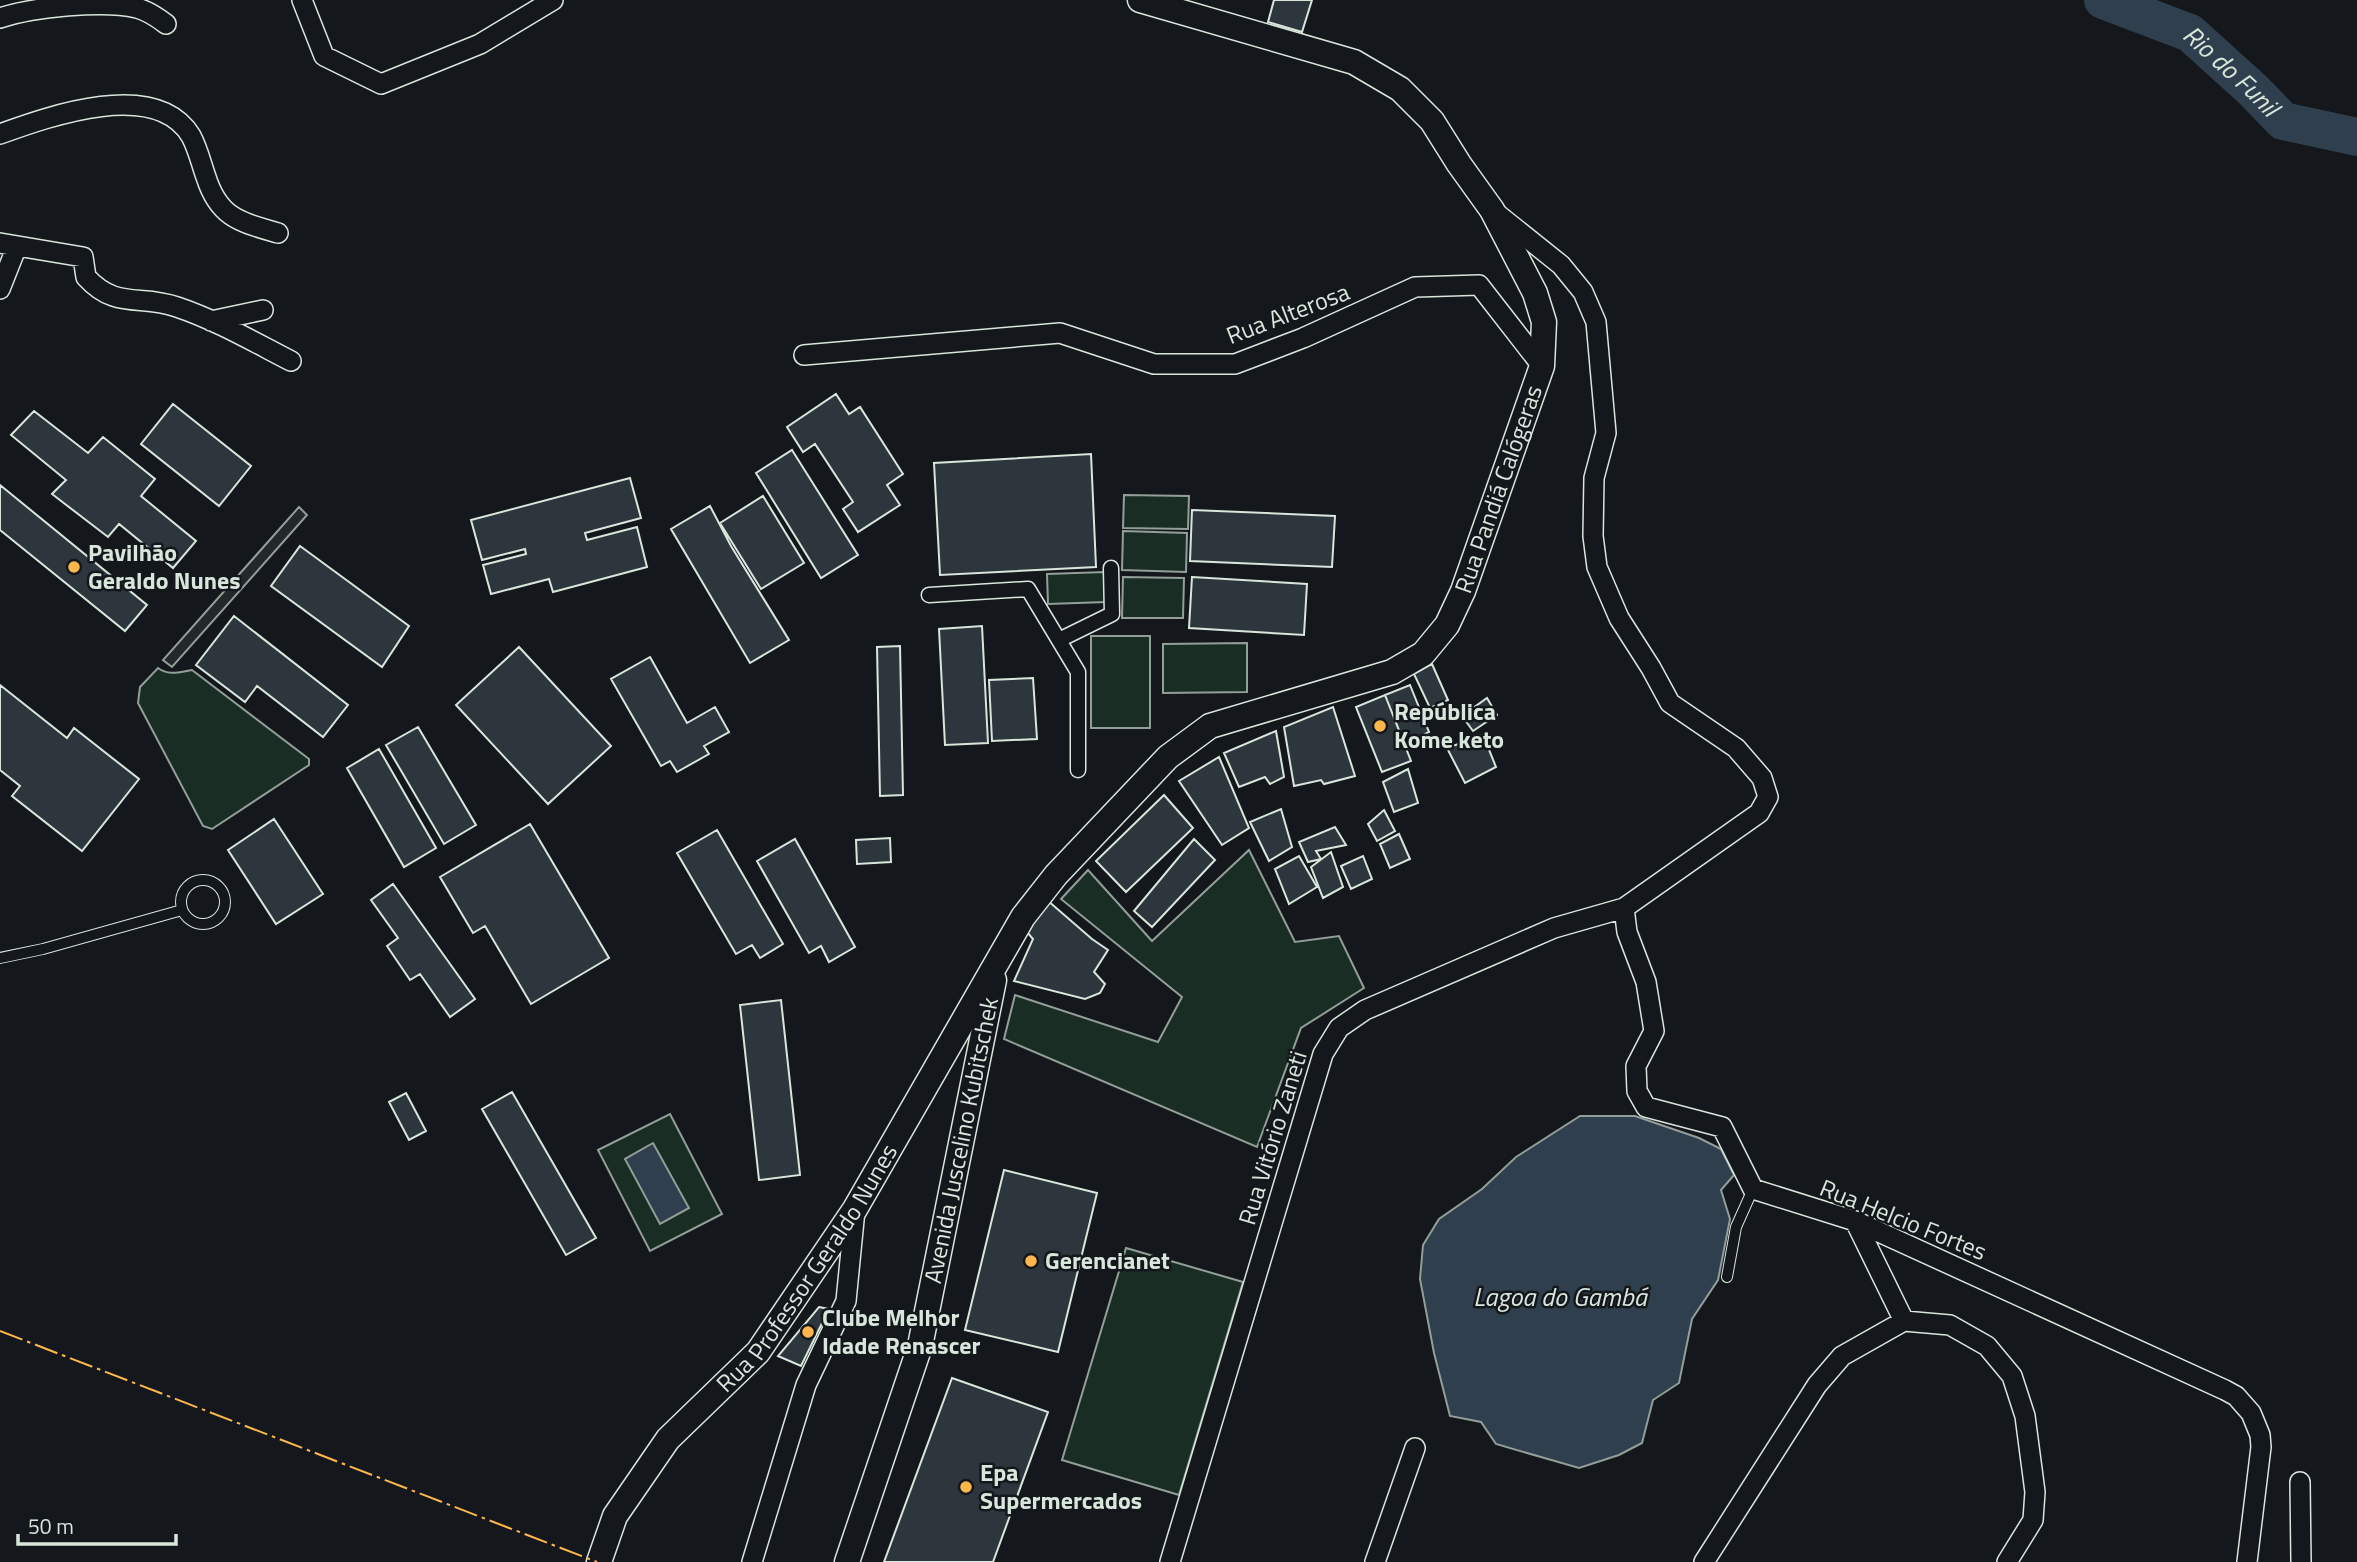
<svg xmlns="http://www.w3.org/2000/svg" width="2357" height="1562" font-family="'Titillium Web',sans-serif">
<rect width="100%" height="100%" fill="#14181c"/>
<path fill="#1a2d24" stroke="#939e99" stroke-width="2" d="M1124 495 1189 496 1188 529 1123 528Z
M1123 531 1187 533 1186 572 1122 570Z
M1105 572 1106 602 1048 604 1047 574Z
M1123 577 1184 578 1183 618H1122Z
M1091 636H1150V728H1091Z
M1247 643V692L1163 693V644Z
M158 668C169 676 179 672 192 670L309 759V765L212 829 203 826 138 703 140 687Z
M1249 850 1295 942 1339 936 1364 988 1301 1028 1257 1147 1004 1039 1015 995 1158 1042 1182 997 1061 899 1088 870 1152 941Z
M670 1114 722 1214 650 1251 598 1150Z
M1126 1248 1243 1282 1179 1495 1062 1460Z"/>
<path fill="#24282b" stroke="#939e99" stroke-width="2" d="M299 507 307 515 172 667 163 660Z"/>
<path fill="#2f3f4d" stroke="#939e99" stroke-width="2" d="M1580 1116H1635L1699 1138 1721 1149 1734 1175 1721 1190 1730 1219 1718 1280 1692 1319 1679 1383 1653 1400 1642 1443 1619 1455 1579 1468 1496 1444 1481 1422 1450 1416 1434 1353 1420 1279 1423 1245 1439 1219 1482 1189 1516 1157Z
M653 1143 689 1208 660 1224 625 1159Z"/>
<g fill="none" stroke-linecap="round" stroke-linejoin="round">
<path stroke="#2f3f4d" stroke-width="38" id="s1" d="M2103 0 2190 33 2253 90 2283 121 2357 137"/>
</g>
<path fill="#2c363c" stroke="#d8e6dc" stroke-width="2" d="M1274 0H1312L1302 32 1268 22Z
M836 394 849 414 860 407 903 474 887 485 900 505 858 532 843 509 853 502 815 444 803 452 787 427Z
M173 404 251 466 219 506 141 444Z
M34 411 88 453 103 437 155 479 141 496 196 541 173 568 119 524 108 537 52 494 66 480 11 435Z
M792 450 858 555 821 578 756 473Z
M1091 454 1096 567 940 575 934 463Z
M630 478 641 518 585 533 587 540 637 527 647 567 553 592 549 579 491 594 483 565 526 554 525 549 482 560 471 520Z
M0 485 147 605 125 631 0 530Z
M763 496 804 563 761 589 720 523Z
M710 506 731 546 789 640 750 663 671 529Z
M1192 510 1335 516 1332 567 1190 561Z
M300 546 409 626 382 667 271 586Z
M1192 577 1307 584 1304 635 1189 628Z
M234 616 348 705 323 737 257 686 245 702 196 665Z
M982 626 988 743 945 745 939 629Z
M900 646 903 795 880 796 877 647Z
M519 647 611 746 548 804 456 705Z
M650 657 687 723 715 707 729 732 704 746 709 754 677 772 670 761 661 766 611 679Z
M1432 664 1448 700 1430 708 1414 674Z
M1033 678 1037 739 992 741 989 680Z
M0 685 67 738 74 728 139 779 82 851 12 796 20 786 0 770Z
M1410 685 1429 732 1405 745 1385 695Z
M1385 695 1411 761 1382 772 1356 707Z
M1487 698 1497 715 1473 731 1462 716Z
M1333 707 1355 776 1324 784 1321 780 1294 786 1284 727Z
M418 727 476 825 444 844 386 745Z
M1276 731 1284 777 1270 784 1265 777 1239 787 1224 753Z
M1483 735 1496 767 1465 783 1447 748Z
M379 749 436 848 404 867 347 768Z
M1219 757 1249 828 1222 845 1179 781Z
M1408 769 1418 803 1394 812 1383 782Z
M1164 795 1193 828 1126 892 1096 861Z
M1281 809 1292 847 1269 861 1250 822Z
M1384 810 1395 831 1377 841 1368 824Z
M274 819 323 894 276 924 228 850Z
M530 824 609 958 531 1004 485 926 473 933 440 877Z
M1335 827 1346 845 1316 851 1321 859 1308 862 1299 842Z
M717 830 783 944 760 958 752 945 736 954 677 853Z
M1399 834 1410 859 1390 868 1380 844Z
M890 838 891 862 857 864 856 840Z
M795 839 855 947 829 962 821 946 809 953 757 861Z
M1194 839 1215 860 1152 927 1134 911Z
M1331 852 1343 887 1323 898 1311 867Z
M1299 856 1317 887 1289 904 1275 869Z
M1363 856 1372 879 1351 889 1341 866Z
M393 884 475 999 450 1017 420 974 410 980 387 946 398 938 371 900Z
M1047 900 1092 939 1108 950 1094 972 1105 984 1100 993 1085 999 1014 981 1033 939 1026 931Z
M781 1000 800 1175 759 1180 740 1005Z
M512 1092 596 1238 566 1255 482 1109Z
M406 1093 426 1131 409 1140 389 1102Z
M1004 1170 1097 1193 1058 1352 965 1330Z
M819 1307 829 1309 801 1366 778 1356Z
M952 1378 1048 1412 993 1562H884Z"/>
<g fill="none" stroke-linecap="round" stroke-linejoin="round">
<g stroke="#d8e6dc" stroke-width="12">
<path id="service" d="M181 902a22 22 0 1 1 44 0a22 22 0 1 1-44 0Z
M0 958 43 949 182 910
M1727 1277 1736 1227 1753 1189"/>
</g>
<g stroke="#d8e6dc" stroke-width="17">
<path id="pedestrian" d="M929 595 1028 589 1078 672V770
M1059 640 1112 614 1111 568"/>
</g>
<g stroke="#d8e6dc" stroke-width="22">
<path id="minor" d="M302 0 324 56 381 84 480 44 553 0
M0 18C34 7 103 0 137 8 148 11 157 17 166 24
M0 134C50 116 156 78 191 136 198 149 201 163 206 177 219 218 240 222 278 233
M1496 213 1561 265 1583 292 1596 322 1606 433 1594 478 1593 536 1597 567 1619 618 1651 668 1670 703 1736 748 1762 778 1768 797 1759 813 1624 908 1627 932 1646 982 1654 1031 1636 1066 1637 1091 1646 1107 1722 1127 1753 1189 1855 1221 2225 1390 2236 1396 2251 1413 2260 1435 2261 1447 2247 1562
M0 243 83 257 86 277C116 310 140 294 177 307 216 320 254 342 291 361
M0 289 17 246
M211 321 263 310
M804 355 1060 333 1154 364H1235L1303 338 1415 287 1479 285 1542 366
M1855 1221 1904 1321
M2300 1482 2301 1562
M752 1562 806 1385 846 1301 855 1210
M1170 1562 1323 1054 1339 1028 1365 1010 1554 928 1624 908
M1375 1562 1415 1448
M1704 1562 1817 1385 1842 1356 1904 1321 1950 1325 1987 1346 2012 1376 2025 1416 2035 1492 2033 1520 2007 1562"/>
</g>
<g stroke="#d8e6dc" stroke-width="27">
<g id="tertiary">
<path id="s2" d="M599 1562 615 1516 668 1439 758 1352 855 1209 1023 917 1056 875 1168 757 1210 726 1392 672 1423 654 1447 625 1463 591 1542 366 1544 322 1535 293 1492 210 1459 164 1432 121 1400 89 1354 62 1140 0"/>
<path id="s3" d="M847 1562 920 1346 994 980"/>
</g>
</g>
<use href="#service" stroke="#14181c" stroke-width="10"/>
<use href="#pedestrian" stroke="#14181c" stroke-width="14"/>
<use href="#minor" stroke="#14181c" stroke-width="19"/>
<use href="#tertiary" stroke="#14181c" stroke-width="24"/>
<path stroke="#ffb74d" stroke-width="2" stroke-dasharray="24 5 3.5 5" stroke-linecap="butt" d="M0 1331 597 1562"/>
</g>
<g fill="#ffb74d" stroke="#14181c" stroke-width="2.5">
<circle cx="74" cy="567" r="7"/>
<circle cx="1380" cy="726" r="7"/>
<circle cx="1031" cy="1261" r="7"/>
<circle cx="808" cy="1332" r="7"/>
<circle cx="966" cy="1487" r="7"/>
</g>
<g text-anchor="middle" stroke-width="5" stroke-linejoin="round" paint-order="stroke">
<g font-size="24" fill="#d8e6dc" stroke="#14181c">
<text transform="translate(1288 314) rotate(-21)" y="8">Rua Alterosa</text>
<text dy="8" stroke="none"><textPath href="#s2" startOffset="1454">Rua Pandiá Calógeras</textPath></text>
<text transform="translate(1273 1138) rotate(-73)" y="8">Rua Vitório Zaneti</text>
<text dy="8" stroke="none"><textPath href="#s3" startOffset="438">Avenida Juscelino Kubitschek</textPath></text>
<text transform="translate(1903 1220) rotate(22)" y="8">Rua Helcio Fortes</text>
<text dy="8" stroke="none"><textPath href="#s2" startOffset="364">Rua Professor Geraldo Nunes</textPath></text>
</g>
<g font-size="24" font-weight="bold" fill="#d8e6dc" stroke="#14181c" text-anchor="start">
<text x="88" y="561">Pavilhão<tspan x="88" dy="28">Geraldo Nunes</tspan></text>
<text x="1394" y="720">República<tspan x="1394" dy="28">Kome keto</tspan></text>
<text x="1045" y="1269">Gerencianet</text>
<text x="822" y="1326">Clube Melhor<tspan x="822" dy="28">Idade Renascer</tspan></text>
<text x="980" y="1481">Epa<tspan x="980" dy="28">Supermercados</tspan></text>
</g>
<g font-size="26" font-style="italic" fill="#d8e6dc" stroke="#14181c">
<text dy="9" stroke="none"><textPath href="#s1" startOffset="149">Rio do Funil</textPath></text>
<text x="1560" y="1306">Lagoa do Gambá</text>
</g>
</g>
<path d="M18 1534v10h158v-10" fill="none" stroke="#d8e6dc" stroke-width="3.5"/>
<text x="28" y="1534" font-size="21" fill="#d8e6dc" stroke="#14181c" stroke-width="5" paint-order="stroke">50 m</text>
</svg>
